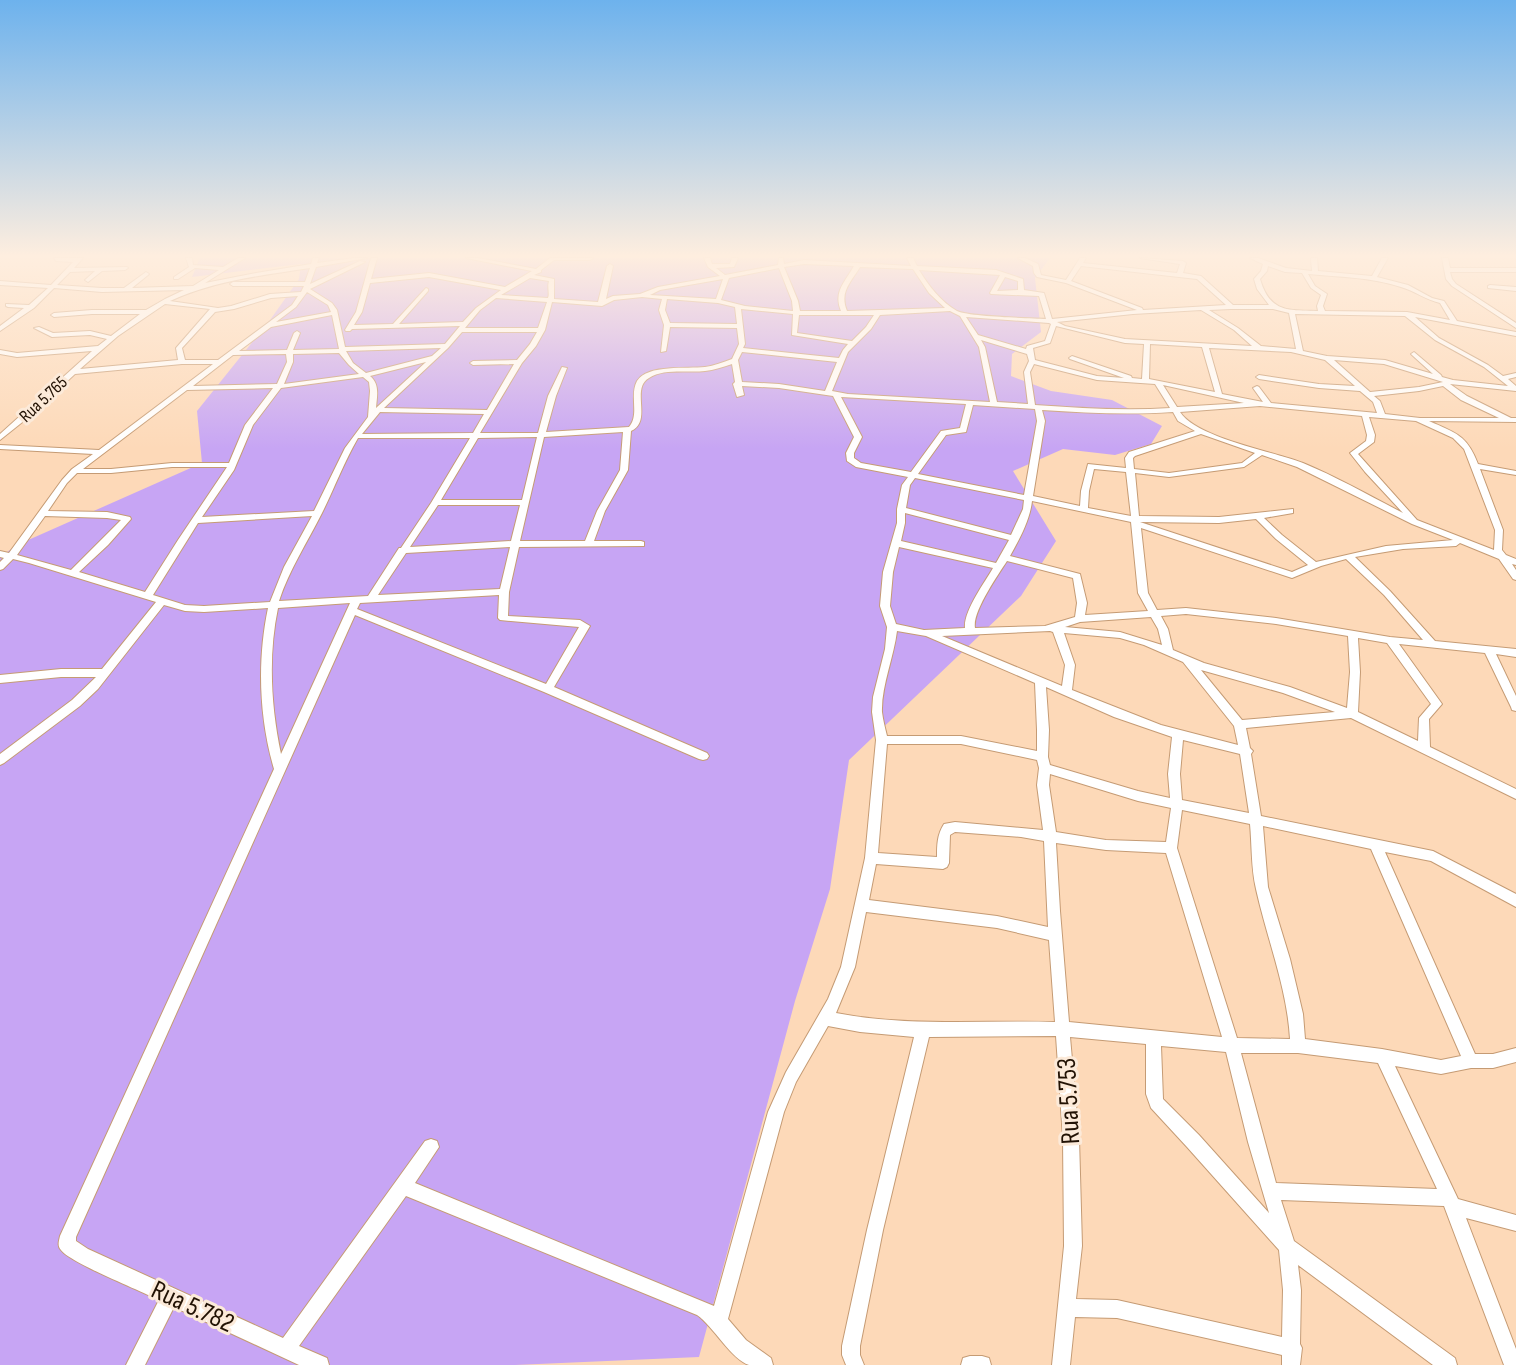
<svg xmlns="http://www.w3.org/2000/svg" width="1516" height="1365" font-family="'Sofia Sans Condensed',sans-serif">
<rect width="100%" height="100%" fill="#fdd9b8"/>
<path fill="#c7a5f4" d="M200 258H1050L1035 278 1041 332 1012 354 1011 376 1051 391 1112 400 1162 426 1151 444 1115 455 1063 449 1013 471 1056 541 1021 596 849 760 830 889 795 1001 699 1357 515 1365H0V557L17 545 202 463 197 411 270 320 299 279 301 264 192 277Z"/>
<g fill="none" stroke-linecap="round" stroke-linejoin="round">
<g stroke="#c59b74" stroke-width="2">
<path id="street" d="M54 258H83L74 268 127 267 128 268 125 270 102 271 88 282 85 280 95 271 70 272 57 285 102 288H124L146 272 149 274 148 275 132 288 193 286 219 270 195 268 178 279H174V277L189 267 186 258H192L193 265 223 267 238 258H245L205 283 256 273 311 264 313 258H319L317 263 354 258H367L316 267 310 284 360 261 365 262 310 289 332 303 337 310 345 347 445 344 460 326 352 329 350 331H346L345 330 356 312 371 258H377L371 279 429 273 505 287 532 271 466 258H478L536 269 550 258H593L590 260H554L541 270V272L534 275 554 279V299L598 302 607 266 610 264 613 266 606 299 613 296 640 294 658 287 720 276 708 267 704 258H710L712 264H730L732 258H738L734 267 716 268 725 275 778 265 779 258H783L784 264 804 260 911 266 907 258H913L917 266 996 270 1023 279 1024 290 1044 293 1052 319 1137 310 1066 283 1037 277 1034 273 1033 266 1018 258H1025L1038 264 1041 275 1066 280 1080 258H1086L1083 263 1177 273 1180 264 1140 258 1183 261 1186 263 1183 273 1201 276 1233 305H1269L1257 289 1254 279 1261 271 1263 264 1250 258H1258L1286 268 1312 271 1311 258H1317L1318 271 1372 276 1382 258H1388L1377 277 1408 285 1432 298 1444 301 1457 321 1516 332V336L1415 317 1439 338 1488 365 1503 376 1516 373V377L1508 379 1516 386V391L1450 384 1467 396 1511 418H1516V422L1429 421C1456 433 1467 435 1478 464L1516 471V475L1480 469 1503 530 1502 550 1506 555 1516 559V565L1512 564 1516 570V580L1513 579 1499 559 1460 543 1456 546 1403 549 1355 557 1390 591 1435 641 1516 649V657L1496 654 1516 696V711L1512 710 1511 707 1485 653 1399 644 1442 704 1429 719 1430 747 1516 789V799L1351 718 1246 728 1250 748 1253 751 1251 754 1261 816 1433 851 1516 894V907L1431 861 1385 852 1475 1054H1493L1516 1048V1062L1493 1068H1471L1441 1074 1395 1066 1458 1199 1516 1215V1231L1466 1218 1516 1349V1365H1504L1444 1206 1281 1200 1294 1241 1455 1358 1457 1365H1433L1298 1265 1301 1290 1300 1344 1302 1348 1300 1365H1282V1355L1117 1318 1075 1317 1070 1365H1052L1064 1246 1063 1138 1056 1036 929 1037 883 1230 860 1346V1355L864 1365H846L842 1355V1346L867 1230 914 1037 860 1032 828 1026 796 1082 784 1112 728 1319 746 1340 771 1358 773 1365C766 1365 756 1365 749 1365 732 1360 713 1326 697 1315L406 1196 299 1346 327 1358 329 1365H299L174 1307 145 1365H126L159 1300C141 1291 69 1262 61 1250 57 1246 59 1241 60 1236L274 769C259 718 257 660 268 608L204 612 185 611 164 605 98 689 80 706 4 763 0 765V754L72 700 96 677H61L0 683V675L61 669H102L156 602 29 563 13 559 3 569 0 570V562L4 558 0 557V551L9 553 62 480 72 469 93 454 0 449V445L99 450 213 364H182L75 374 25 420 0 440V434L92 351 17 357 0 354V350L17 353 98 346 107 339 90 335 52 337 34 328 39 327 53 333 90 331 111 336 140 314H92L54 317 51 315 54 313 92 310H146L165 299 184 290 102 292 54 288 34 308 0 331V326L24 308 8 307 6 306V304L29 305 48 288 0 285V281L51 285 73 262 56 261ZM804 264 854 266C845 282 833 292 841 311H800L798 301 784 267ZM1081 266 1197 279 1226 305 1143 310 1142 308 1071 281ZM1268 266 1285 272 1302 273 1311 288 1321 295 1317 306 1318 311C1288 310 1270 313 1260 279L1267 271ZM860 267 913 269 929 293 945 308 847 311C839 292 851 282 860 267ZM310 268 305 282H233L230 284 233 286H304L301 292 270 294 231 306 218 308 170 301C214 281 263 275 310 268ZM779 268 792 301 793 311 745 306 721 300 729 278ZM919 270 1000 275 990 293 991 294 1039 296 1046 319C1029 318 970 317 957 311 941 302 928 285 919 270ZM1308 274C1339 277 1371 277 1401 287 1415 291 1426 300 1440 303L1450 320 1407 312 1325 311 1323 306 1327 294 1315 286ZM429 277 501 290 476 308 463 322 399 324 428 291V289L426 288 393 324 354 325 362 312 370 283ZM1005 277 1018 281V290L997 291ZM530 278 549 281C547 287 550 294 548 298L501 295ZM723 279 716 299 650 295 660 290ZM307 292 328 305 331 312 276 322 296 307ZM298 296 292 305 218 360H185L182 348 215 312 234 309 271 298ZM642 297 662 299 659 310 664 325 661 352 666 351 670 327 737 328 739 344 732 359C723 362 714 366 705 367 687 369 648 364 637 381 629 396 640 414 629 427L546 432 556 396 567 368 562 367 548 396 538 433H480L522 363 536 346 545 330 552 302 602 306 614 300ZM496 298 547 302 538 328H465L480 310ZM667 299 718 303 735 307 737 324 670 323 665 310ZM165 304 210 309 176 348 178 360 80 369 118 336ZM741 309 793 314 792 335 848 344 843 350 839 358 743 348 745 344ZM1231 309H1273L1289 313 1296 349 1261 346 1238 328 1209 310ZM1201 310 1234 330 1252 346 1125 339 1065 326 1057 322 1133 314ZM950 311 960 316 979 347 990 402 848 394 832 391 848 352 871 329 880 315ZM1295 314 1405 316 1435 340 1484 367 1508 386 1453 380 1442 377 1441 375 1414 352 1411 354 1412 355 1433 374 1385 360 1327 356 1303 351ZM332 315 339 349 293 350 300 333 297 331 294 333 287 350 239 351 271 327ZM799 315H874L866 327 852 341 797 333ZM966 317 1049 323 1051 324 1045 341 1027 346 1026 349 978 335ZM1056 326 1125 343 1144 344 1142 379 1132 378 1131 376 1072 356 1069 358 1070 359 1124 378 1097 376 1035 360 1033 348 1050 343ZM462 332H537L530 344 517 360 473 361 470 363 473 365 514 364 487 410 384 408 448 348ZM981 340 1027 354 1029 361 1024 372 1028 404 997 402 985 347ZM1150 344 1202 347 1215 392 1149 379ZM441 348 432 356 366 373 353 363 346 351ZM1209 348 1291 352 1325 360 1355 386 1319 384 1259 375 1256 377 1259 379 1319 388 1360 391 1373 402 1377 413 1271 403 1259 387 1257 386 1253 388 1263 402 1222 394ZM742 352 837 362 825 391 779 384 742 382 738 360ZM339 353 349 365 359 374 284 384 293 362V354ZM286 354 287 362 277 384 193 386 233 355ZM1334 360 1384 364 1443 382 1419 387 1370 392ZM426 362 376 408C377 396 380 384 370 376ZM732 364 735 382 733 384 737 397 744 395 742 386 779 388 833 396 854 437 846 453 847 461 856 467 908 477 902 485 897 509V523L883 572 880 606 887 627 885 649 873 697 872 712 876 740 865 858 841 967 828 999 786 1072 768 1112 714 1306 415 1183 439 1147 437 1141 431 1139 425 1141 283 1338 88 1249 76 1241V1237L355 615 544 692 699 759 703 760 707 759 709 756 707 753 554 687 590 626 580 620 508 616 509 592 519 547 644 546V542L641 541H594L605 511 628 470 631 431C653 421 630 389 649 378 664 368 688 373 705 371 714 370 723 367 732 364ZM1034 364 1097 380 1155 384 1170 408C1125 411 1080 408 1035 405L1030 372ZM363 377 369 382 370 391 368 417 345 448 314 511 202 517 234 470 253 425 281 388ZM1163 385 1244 403 1177 407ZM1443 386 1461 400 1499 418H1420L1385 414 1380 401 1374 396 1419 391ZM273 388 245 425 229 463H172L111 469H83L187 390ZM841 397 966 404 960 428 941 431 911 472 861 463 854 458V453L862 437ZM973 405 1035 409 1037 421 1024 495 918 474 946 435 966 432ZM1260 406 1362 416 1367 435 1366 441 1350 453 1365 472 1403 513C1370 496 1337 477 1303 463 1272 451 1197 438 1180 412ZM1042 410C1086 413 1129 415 1173 412L1178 421 1195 431 1129 452 1125 458 1126 468 1088 464 1081 491 1080 506 1033 496 1045 421ZM380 412 484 414 473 433 362 434ZM1369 417 1416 421 1453 438 1464 449 1495 530 1494 550 1417 520 1358 454 1374 442 1375 435ZM623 432 620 470 597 511 585 541H520L544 437ZM1201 434 1255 453 1242 463 1169 473 1134 469 1133 458 1135 456ZM537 437 522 500H441L478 438ZM358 438H470L431 503 401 548H399L368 596 279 601C289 570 307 543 322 513 334 489 344 462 358 438ZM1262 455 1297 467 1412 524 1453 540 1386 546 1316 562 1282 535 1264 518 1293 513V509L1219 517 1139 516 1135 473 1169 477 1244 467ZM172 467H227L178 540 145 592 79 572 108 545 131 519 130 517 107 512 48 511 67 483 77 473H111ZM1094 469 1126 472 1131 516 1088 508 1089 491ZM915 478 1024 500 1023 509 1011 535 906 508 910 485ZM1032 501 1131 522 1138 593 1148 611 1085 615 1087 603 1080 574 1010 556C1019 540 1030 520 1032 501ZM438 505H520L511 541 410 547ZM905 513 1009 540 996 563 901 541 905 523ZM45 516 107 518 121 520 71 570 17 555ZM312 516 284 567 270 602 204 606 185 605 153 595 198 523ZM1256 519 1276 539 1308 565 1292 572 1140 522 1219 523ZM1141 528 1292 578 1321 566 1346 559 1384 595 1423 640 1390 637 1276 618 1186 608 1157 610 1148 593ZM510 547 500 589 378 595 406 553ZM899 547 993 568C985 582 963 612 965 628L924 630 896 624 890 606 893 572ZM1007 561 1073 578 1077 603 1075 617 1045 626 975 628C972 612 998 575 1007 561ZM499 595 498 618 500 620 579 627 546 684 357 609 360 603ZM350 603 281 754C271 707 268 655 278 608ZM1186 614 1276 624 1348 636 1350 672 1347 708 1290 687 1204 663 1173 650 1168 629 1161 616ZM1151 617 1158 629 1162 645 1120 632 1065 627 1080 622ZM897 631 926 636 1035 683 1037 730V751L961 736H887C885 728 883 720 882 712 881 687 894 657 897 631ZM1050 631 1053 632 1065 665 1062 686 942 636ZM1064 633 1120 638 1144 645 1183 662 1234 726 1238 745 1161 725 1072 690 1075 665ZM1358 638 1387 643 1431 704 1419 718 1418 741 1358 712 1360 672ZM1201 670 1283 693 1335 712 1242 720ZM1046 687 1114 717 1172 737 1168 774 1170 798 1138 791 1050 765 1048 757 1049 730ZM1183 740 1240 754 1249 813 1182 800 1180 774ZM887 744H961L1037 760 1039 768 1037 785 1043 830 955 822 944 824C937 835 937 845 937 857L878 853ZM1050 774 1138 801 1171 808 1166 842 1106 840 1056 832 1049 785ZM1182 810 1250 824C1252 845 1251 868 1256 889 1267 939 1287 987 1290 1039L1237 1038 1177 848ZM1263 826 1371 849 1461 1056 1441 1060 1382 1049 1305 1039 1303 1014 1290 959 1268 887ZM955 832 1021 837 1044 841 1048 927 997 916 869 900 876 864 943 869 947 867 949 863 950 835ZM1056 843 1106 850 1166 853 1222 1037 1069 1022 1060 911ZM866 912 997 928 1049 940 1055 1022C982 1020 908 1027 836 1013L855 967ZM1070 1037 1146 1044V1094L1151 1108 1187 1147 1279 1250 1283 1290 1282 1337 1117 1300 1076 1299 1082 1246 1079 1138ZM1161 1046 1226 1052 1248 1142 1269 1213 1199 1135 1163 1099ZM1241 1053H1298L1378 1063 1437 1189 1276 1183Z
M1442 258H1448L1450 268H1516V272H1450L1452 279 1456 284 1516 323V328L1452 286 1446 279Z
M1490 285 1516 287V291L1488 288V286Z
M970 1356H982L989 1358 991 1365H961L963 1358Z"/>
</g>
<use href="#street" fill="#fff" fill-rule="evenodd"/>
</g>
<linearGradient id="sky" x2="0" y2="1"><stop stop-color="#6db2ed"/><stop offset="0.57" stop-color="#feeedf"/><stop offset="1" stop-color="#feeedf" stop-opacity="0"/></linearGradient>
<rect width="1516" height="449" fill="url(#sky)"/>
<g text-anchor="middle" stroke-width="6" stroke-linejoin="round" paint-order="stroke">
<g font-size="18" fill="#221204" stroke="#fcead9">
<text transform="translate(43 399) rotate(-43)" y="6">Rua 5.765</text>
</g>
<g font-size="27" fill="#221204" stroke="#fcead9">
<text transform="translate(1068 1101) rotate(-93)" y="9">Rua 5.753</text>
<text transform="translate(193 1306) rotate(25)" y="9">Rua 5.782</text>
</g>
</g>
</svg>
